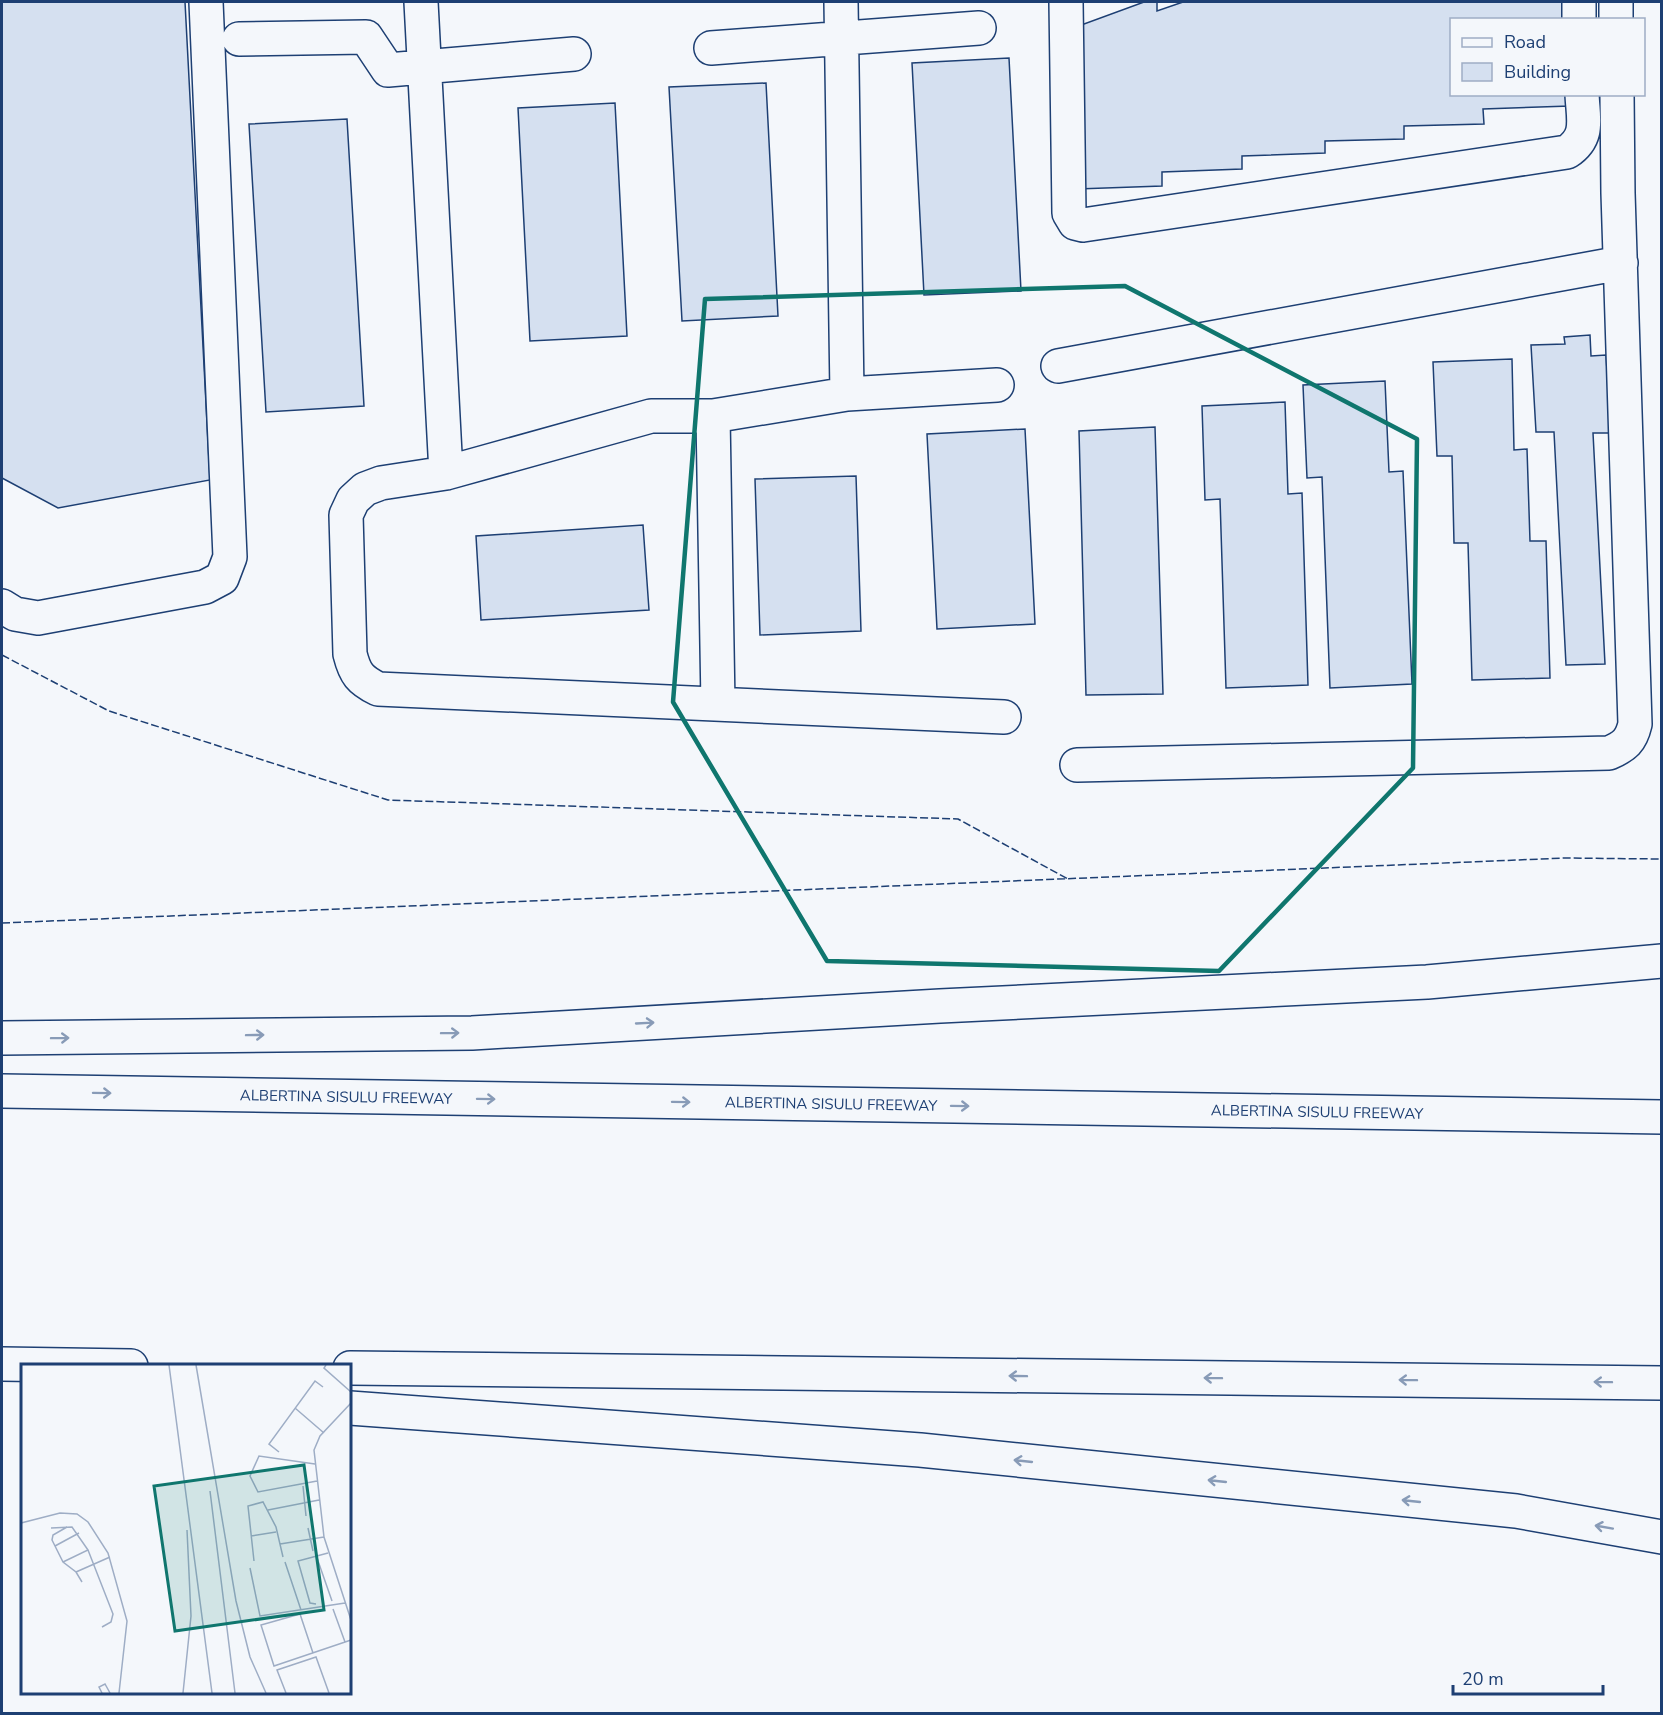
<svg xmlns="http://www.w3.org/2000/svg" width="1663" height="1715" font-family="'Nunito Sans',sans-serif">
<rect width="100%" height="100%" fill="#f4f7fb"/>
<path fill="#d5e0f0" stroke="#1d3f73" stroke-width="1.5" d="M2 2H185L210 480 58 508 2 478Z
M1144 2H1157V11L1183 2H1567L1568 20H1452V94H1570V106L1483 109 1484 124 1404 126V139L1325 141V153L1242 156V169L1162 172V186L1077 189 1073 28Z
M1009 58 1021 291 924 295 912 63Z
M766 83 778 316 682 321 669 87Z
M615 103 627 336 530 341 518 108Z
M347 119 364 406 266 412 249 124Z
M1590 335 1591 356 1606 355 1611 433H1593L1605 664 1566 665 1554 432H1536L1531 345 1565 344 1564 337Z
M1512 359 1514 450 1527 449 1530 541H1546L1550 678 1472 680 1468 543H1454L1452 456H1437L1433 362Z
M1385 381 1389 472 1403 471 1412 684 1330 688 1322 477 1307 478 1303 385Z
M1285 402 1288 494 1302 493 1308 685 1226 688 1220 499 1205 500 1202 406Z
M1155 427 1163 694 1086 695 1079 431Z
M1025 429 1035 624 937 629 927 434Z
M856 476 861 631 760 635 755 479Z
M643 525 649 610 481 620 476 536Z"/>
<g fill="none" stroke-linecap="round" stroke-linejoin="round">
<g stroke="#1d3f73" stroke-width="36">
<path id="minor" d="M421 2 446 473
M841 2 847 394
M1066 2 1069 213 1075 223 1083 225 1567 152C1590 137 1583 119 1582 94
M1579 2V20
M1616 2V20
M239 39 366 37 388 70 574 54
M711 48 979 28
M1058 366 1621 263
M997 385 847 394 713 416H651L446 473 381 483 365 489 353 500 346 515 350 654C355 674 360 680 378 689L1004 717
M713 416 718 704
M2 606 15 614 38 618 205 587 222 578 230 557 206 2
M1077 765 1609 753C1625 746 1631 741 1635 724L1618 193 1617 94"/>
</g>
<g stroke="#1d3f73" stroke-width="36">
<path id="highway" d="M2 1038 472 1033 940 1006 1427 982 1662 961
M2 1091 1662 1117
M2 1364 131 1366
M350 1368 1662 1383
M350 1408 920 1450 1516 1511 1662 1537"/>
</g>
<use href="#minor" stroke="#f4f7fb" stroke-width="33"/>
<use href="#highway" stroke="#f4f7fb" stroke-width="33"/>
<path stroke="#1d3f73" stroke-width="1.5" stroke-dasharray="8 3" stroke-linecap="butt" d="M2 655 109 711 388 800 958 819 1068 879
M2 923 1565 858 1662 859"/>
</g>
<defs><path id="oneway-shaft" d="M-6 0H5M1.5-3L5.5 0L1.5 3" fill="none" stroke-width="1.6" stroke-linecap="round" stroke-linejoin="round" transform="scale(1.5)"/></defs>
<g stroke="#889bb7">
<use href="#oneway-shaft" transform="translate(645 1023) rotate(-3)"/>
<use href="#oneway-shaft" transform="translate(450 1033) rotate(-1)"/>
<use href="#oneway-shaft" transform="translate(255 1035) rotate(-1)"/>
<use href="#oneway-shaft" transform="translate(60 1038) rotate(-1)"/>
<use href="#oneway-shaft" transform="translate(102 1093) rotate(1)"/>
<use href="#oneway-shaft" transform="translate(486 1099) rotate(1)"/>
<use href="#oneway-shaft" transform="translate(681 1102) rotate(1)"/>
<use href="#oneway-shaft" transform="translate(960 1106) rotate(1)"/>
<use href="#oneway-shaft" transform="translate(1018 1376) rotate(-179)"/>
<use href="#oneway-shaft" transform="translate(1213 1378) rotate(-179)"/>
<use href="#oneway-shaft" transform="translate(1408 1380) rotate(-179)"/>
<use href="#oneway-shaft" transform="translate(1603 1382) rotate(-179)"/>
<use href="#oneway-shaft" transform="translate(1023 1461) rotate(-174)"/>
<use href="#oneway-shaft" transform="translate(1217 1481) rotate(-174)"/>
<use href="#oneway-shaft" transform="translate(1411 1501) rotate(-174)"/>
<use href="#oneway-shaft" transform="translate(1604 1527) rotate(-170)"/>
</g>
<path fill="none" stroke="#0f766e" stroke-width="4.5" stroke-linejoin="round" d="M1125 286 1417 439 1413 768 1219 971 827 961 673 702 705 299Z"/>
<g text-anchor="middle" stroke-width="4.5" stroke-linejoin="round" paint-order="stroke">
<g font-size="15" fill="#1d3f73" stroke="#f4f7fb">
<text transform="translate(346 1097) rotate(1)" y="5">ALBERTINA SISULU FREEWAY</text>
<text transform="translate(831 1104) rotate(1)" y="5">ALBERTINA SISULU FREEWAY</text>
<text transform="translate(1317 1112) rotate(1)" y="5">ALBERTINA SISULU FREEWAY</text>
</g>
</g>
<g transform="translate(21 1364)">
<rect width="330" height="330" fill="#f4f7fb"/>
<path fill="none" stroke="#9eadc5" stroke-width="1.5" d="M148 1 191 329M175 1 215 237 229 293 245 329M305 1 303 4 330 28M330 39 299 72 293 86 303 173 330 256M274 44 303 69M258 88 248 80 294 17 302 23M294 100 238 92 229 112 237 128 296 117M282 122 285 152M189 127 214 329M247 146 298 136M0 159 39 149 56 150 67 158 87 189 106 257 98 329M46 163 32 171 31 176 42 198 55 208 61 218M30 164 51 163 67 186 42 198M287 164 292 187M230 172 255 168M259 180 303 173M34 182 58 169M67 186 92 250 90 258 81 263M296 194 311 237M233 197 227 142 242 138 255 163 262 193M264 198 280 246M229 204 239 252 324 239M55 208 89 193M295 240 289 239 277 197 307 189M312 245 324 278M292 289 279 250 240 261 253 302 330 276M81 329 78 323 84 320 89 329M162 329 170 252 166 166M265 329 256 306 295 293 308 329"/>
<path fill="#0f766e" fill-opacity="0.15" stroke="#0f766e" stroke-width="3" d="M283 101 303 246 154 267 133 122Z"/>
<rect width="330" height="330" fill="none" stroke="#1d3f73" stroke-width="3"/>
</g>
<rect width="1663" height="1715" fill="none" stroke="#1d3f73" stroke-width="6"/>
<rect x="1450" y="18" width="195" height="78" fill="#f4f7fb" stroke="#9eadc5" stroke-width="1.5"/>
<rect x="1462" y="38" width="30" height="9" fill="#f4f7fb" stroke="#9eadc5" stroke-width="1.5"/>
<text x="1504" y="48" font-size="18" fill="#1d3f73">Road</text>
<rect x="1462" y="63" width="30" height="18" fill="#d5e0f0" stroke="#9eadc5" stroke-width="1.5"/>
<text x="1504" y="78" font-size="18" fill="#1d3f73">Building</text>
<path d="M1453 1685v9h150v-9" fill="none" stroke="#1d3f73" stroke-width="3"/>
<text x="1462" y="1685" font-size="18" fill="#1d3f73" stroke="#f4f7fb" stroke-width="4.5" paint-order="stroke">20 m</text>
</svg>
